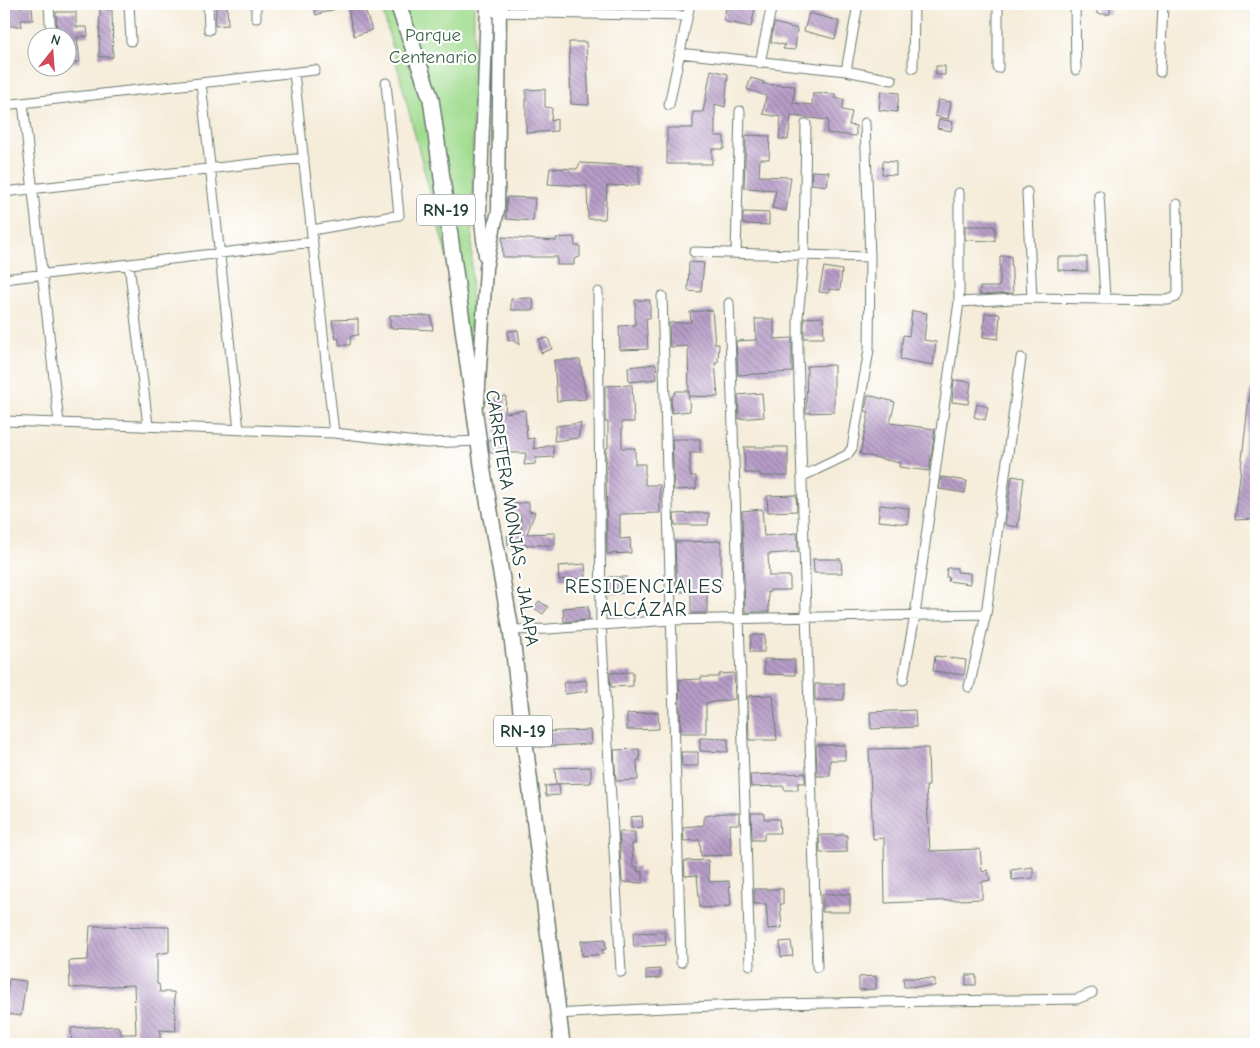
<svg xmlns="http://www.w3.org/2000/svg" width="1260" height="1048" font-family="'Comic Neue',sans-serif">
<defs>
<pattern id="building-back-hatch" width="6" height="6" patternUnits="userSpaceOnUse" patternTransform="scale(1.25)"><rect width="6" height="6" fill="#b79cc7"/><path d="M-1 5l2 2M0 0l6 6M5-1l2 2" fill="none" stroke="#9480a2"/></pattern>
</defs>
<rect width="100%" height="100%" fill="#fff"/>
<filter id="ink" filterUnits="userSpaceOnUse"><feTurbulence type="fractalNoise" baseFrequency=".02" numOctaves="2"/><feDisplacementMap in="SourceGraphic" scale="10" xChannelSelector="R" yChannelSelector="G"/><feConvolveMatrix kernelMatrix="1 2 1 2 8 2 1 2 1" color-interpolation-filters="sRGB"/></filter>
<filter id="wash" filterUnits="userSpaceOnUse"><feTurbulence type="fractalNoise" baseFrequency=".0096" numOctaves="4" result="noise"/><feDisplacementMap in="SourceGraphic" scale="20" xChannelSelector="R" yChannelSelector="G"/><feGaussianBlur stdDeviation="1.12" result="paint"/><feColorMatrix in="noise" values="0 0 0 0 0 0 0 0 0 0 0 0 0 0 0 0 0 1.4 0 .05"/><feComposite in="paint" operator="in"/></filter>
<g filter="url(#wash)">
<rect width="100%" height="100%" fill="#f5ecd9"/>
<path fill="#a0dc8f" stroke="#608c62" d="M381 4H474L471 351Z"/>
<g id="blocks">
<path fill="url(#building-back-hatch)" d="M216 4H227L228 25 215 26Z
M313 4H345V6L316 15Z
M347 4H363L372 30 354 36Z
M727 4H756L751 27 723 21Z
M1097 4H1110V14H1097Z
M32 6 33 20H21L22 26H4V7Z
M100 9 112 10 113 57H99Z
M56 12H76V27H87L88 36 77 37 80 62 68 63V38H57Z
M809 13 839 21 835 39 804 31Z
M774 23 797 29 795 50 783 49 785 45 771 42Z
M569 42H586L589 105 571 104Z
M936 66H945V75H936Z
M711 70 728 74 725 107 715 104V136H724V149H712V164H667V128H693V112H703Z
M751 78 764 82 763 84 795 86 793 103 812 105 813 93 835 94V98L844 100 842 110 852 112 849 125 856 126V136L827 133 828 120 791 116 788 140 779 139 781 117 763 114 766 96 747 89Z
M545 89V107L552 108 551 121 557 119V131L526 133V90Z
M881 91 899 93 897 112 879 110Z
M938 100 951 102 948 119 935 116Z
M939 119 953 122 951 131 937 128Z
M746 135 770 136 769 159H760L759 176 791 177 786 211 772 208 776 190 744 188Z
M883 161 896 162V175L882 174Z
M580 163 639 166V185L607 186 605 219H588L587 186 548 184 550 168 577 169Z
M812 171 829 172 827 186 811 184Z
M507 197 535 198 533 221 506 219Z
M743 212 769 213V225L743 224Z
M965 226H995V241L965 240Z
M502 237 556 241V238L574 237 575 246H580V257L574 259V265H557V257H503Z
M1000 256H1011L1013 293 980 295V287H998L1000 284Z
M1058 257H1087V271L1058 270Z
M689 262 704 263 701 292 688 291Z
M824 267 842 270 840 290 829 289V293L819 292Z
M528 298H533L534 310H511V299Z
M635 300H650V318H646L648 349 620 350 619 326 635 325Z
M712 310 715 344H719L718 363H715L718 397 689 396 688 346 670 347 669 323 691 322 690 312Z
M912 311 927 313 924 340 936 342 933 365 900 359 903 335 909 336Z
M985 313 1000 314 998 339 983 337Z
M390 315 431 316 433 330 390 328Z
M823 317 824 338H804V318Z
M358 319V335L351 336 350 345H339V338L336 339 332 320Z
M755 319H774V339L792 338V372L738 375 736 341 756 340Z
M518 330 520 345 513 340 508 341V331Z
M548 338 552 349 541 353 539 339Z
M554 360H580L586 399 557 401Z
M656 364 657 379 629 382 628 367Z
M834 365V412L806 413 807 366Z
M954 380 971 382 968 404 952 402Z
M632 385 634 422H622V448H635V464H645V485H660V513L620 514V539L630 538 631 553 607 554 606 448H608V422H605V386Z
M1250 389H1256V519L1235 520Z
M676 391H688L690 411 672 413 671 399Z
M762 393 764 417 739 419 738 395Z
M868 395 895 402 890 423 935 429 929 471 899 467 900 463 860 454 869 412 865 411Z
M506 396 505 413 525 410 527 439 534 438V449L553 445 554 457 536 458 535 464 524 465 526 453H490L488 440H496L494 415 495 398Z
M977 404 988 407 985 420 974 417Z
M581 423 578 438 554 441 556 426Z
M672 439H700V453H690V476H696V489L674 490Z
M744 447H788V476H760V473H745Z
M1012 476 1024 478 1018 527 1005 525Z
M941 477 967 481 965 493 939 489Z
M796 495 797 511 768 512 767 496Z
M529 502V511L535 512 527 534 555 533V545H508L507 535 522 532 520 514 513 515V504Z
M880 505 909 508 908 524 878 521Z
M762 509 764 536 797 533 798 552 768 554 769 576H790V590H770V593L768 592 769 612H745L742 511Z
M696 513H709L708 525H675L674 514Z
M721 541V587H707V613H691V592H677L675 542Z
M813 559H841L842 573H814Z
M585 564 586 578 559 580 558 566Z
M947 568H957V572L970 573V584L948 581 949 577H946Z
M608 577H627V584H631V593L608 594Z
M539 601 548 607 543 614 534 608Z
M588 606 589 620 564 622 563 608Z
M751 635H765L764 652H750Z
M935 656 966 660 964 675 933 671Z
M764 659 795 660V675L764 674Z
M633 672V686L611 687 610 673Z
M734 673 735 699 706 703V733H681L679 680 701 679V677H719V674Z
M586 680 588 691 565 694 563 683Z
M815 684H844V700H815Z
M773 695 777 740H749L748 696Z
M915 710 916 727 871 729 870 712Z
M658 712 659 729 627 730V714Z
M590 730 591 744 535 747 534 732Z
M700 738 728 739V752L700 751Z
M816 745H845V760H830V776H817Z
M928 748 929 786H926L930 851 980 849 982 872 988 870 990 880 982 882V899L885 903 884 838 873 839 869 749Z
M639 749 640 760H637L638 780 616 781 614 750Z
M681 752H698V766H682Z
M591 767V783L556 784 555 768Z
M805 773V783H798V790H784V786L751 787 750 775Z
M559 785 560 795 546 796 545 786Z
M723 813H739V824H730L731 855 701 856 700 840 684 841 683 827 704 825V816Z
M751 813H764V819H779L780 833H764V840H752Z
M642 816 643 827 631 828V817Z
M619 832H635V844H632L633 867H638L637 871 643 872V883L622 882Z
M819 835H847V852L820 853Z
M708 860 709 882 729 881 731 906 700 908 697 875 685 876 684 861Z
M1033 867V878L1012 880 1011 870Z
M754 889H783V904H780L782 928 768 929 766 904H754Z
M822 894H850V912H822Z
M90 926 169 927V952L157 954V984H159L160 992H174L176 1031 160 1030V1044H72L71 1028 118 1026 121 1034H136L134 985 70 988 69 961 88 960Z
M665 932 666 945 634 947 633 933Z
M605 939 606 949 602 950 603 954 582 956 581 941Z
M791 941 793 956 781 957 780 942Z
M660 969V978L646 979V970Z
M966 975H976V985H966Z
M876 976V989L859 990V977Z
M903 978 935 979V986L904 987Z
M9 979 26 981 21 1016 5 1014Z"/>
</g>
</g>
<g filter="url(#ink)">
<use href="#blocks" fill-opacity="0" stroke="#6a7a6e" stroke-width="1"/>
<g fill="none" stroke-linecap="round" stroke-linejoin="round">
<g stroke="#6a7a6e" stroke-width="11">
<path id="street" d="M49 4 51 38
M129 4 131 41
M208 4 209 30
M256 4V18
M1075 4 1076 70
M495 12 688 16
M679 53 846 71 892 80
M760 63 772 4
M913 68 914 4
M998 68V4
M846 71 858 4
M1160 72 1163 4
M294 73 334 433
M201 83 239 430
M23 103 59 423
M4 105 315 70
M669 105 690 4
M806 124 804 256 798 317V352L817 967
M4 192 304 158
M1027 192 1032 298
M1099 195 1105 298
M312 230 399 215 386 83
M694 252 870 257
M736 252 740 111
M129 264 148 426
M4 279 313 242
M598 292 601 624 621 972
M662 296 681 962
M959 302 1032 298 1168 300 1176 297 1178 292 1177 204
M729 303 750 965
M4 421 334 433 427 443 479 441
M803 476 847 455 852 448 869 350 870 257 865 123
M511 630 548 629 670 620 986 614
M903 680 915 615 959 302V193
M969 687 986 614 1021 358
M558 1014C730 1002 904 1002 1077 999L1092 993"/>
</g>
<g stroke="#6a7a6e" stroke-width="15">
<path id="secondary" d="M485 256 480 213 487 4
M478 402 486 268 498 210 500 4"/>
</g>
<g stroke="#6a7a6e" stroke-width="18">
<path id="primary" d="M398 4 431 99 483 472 511 630 562 1044"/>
</g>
<use href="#street" stroke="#fff" stroke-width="9"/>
<use href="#secondary" stroke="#fff" stroke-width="12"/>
<use href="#primary" stroke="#fff" stroke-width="15"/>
</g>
</g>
<g text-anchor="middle" stroke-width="4.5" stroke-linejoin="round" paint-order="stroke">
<g fill="#fff" stroke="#627771" stroke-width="1">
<rect x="417" y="194.5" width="58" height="31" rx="4"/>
<rect x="494" y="715.5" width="58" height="31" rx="4"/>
</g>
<g font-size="18" font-weight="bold" fill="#1f3d34">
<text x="446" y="216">RN-19</text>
<text x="523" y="737">RN-19</text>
</g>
<g font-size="19" fill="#3f654b" stroke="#fff">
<text x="433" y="41">Parque<tspan x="433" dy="22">Centenario</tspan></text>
</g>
<g font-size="19" fill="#1f3d34" stroke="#fff">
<text transform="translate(513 518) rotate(81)" y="7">CARRETERA MONJAS - JALAPA</text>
</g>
<g font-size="20" letter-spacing="1" fill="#1f3d34" stroke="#fff">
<text x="644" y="593">RESIDENCIALES<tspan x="644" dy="23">ALCÁZAR</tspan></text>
</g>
</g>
<rect width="1260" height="1048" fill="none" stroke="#fff" stroke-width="20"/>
<g transform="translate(52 52) rotate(17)"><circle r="24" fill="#ffffff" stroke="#a5b1ae"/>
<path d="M0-4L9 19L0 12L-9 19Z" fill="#d1495b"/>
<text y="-8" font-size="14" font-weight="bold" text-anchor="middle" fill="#1f3d34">N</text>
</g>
</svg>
